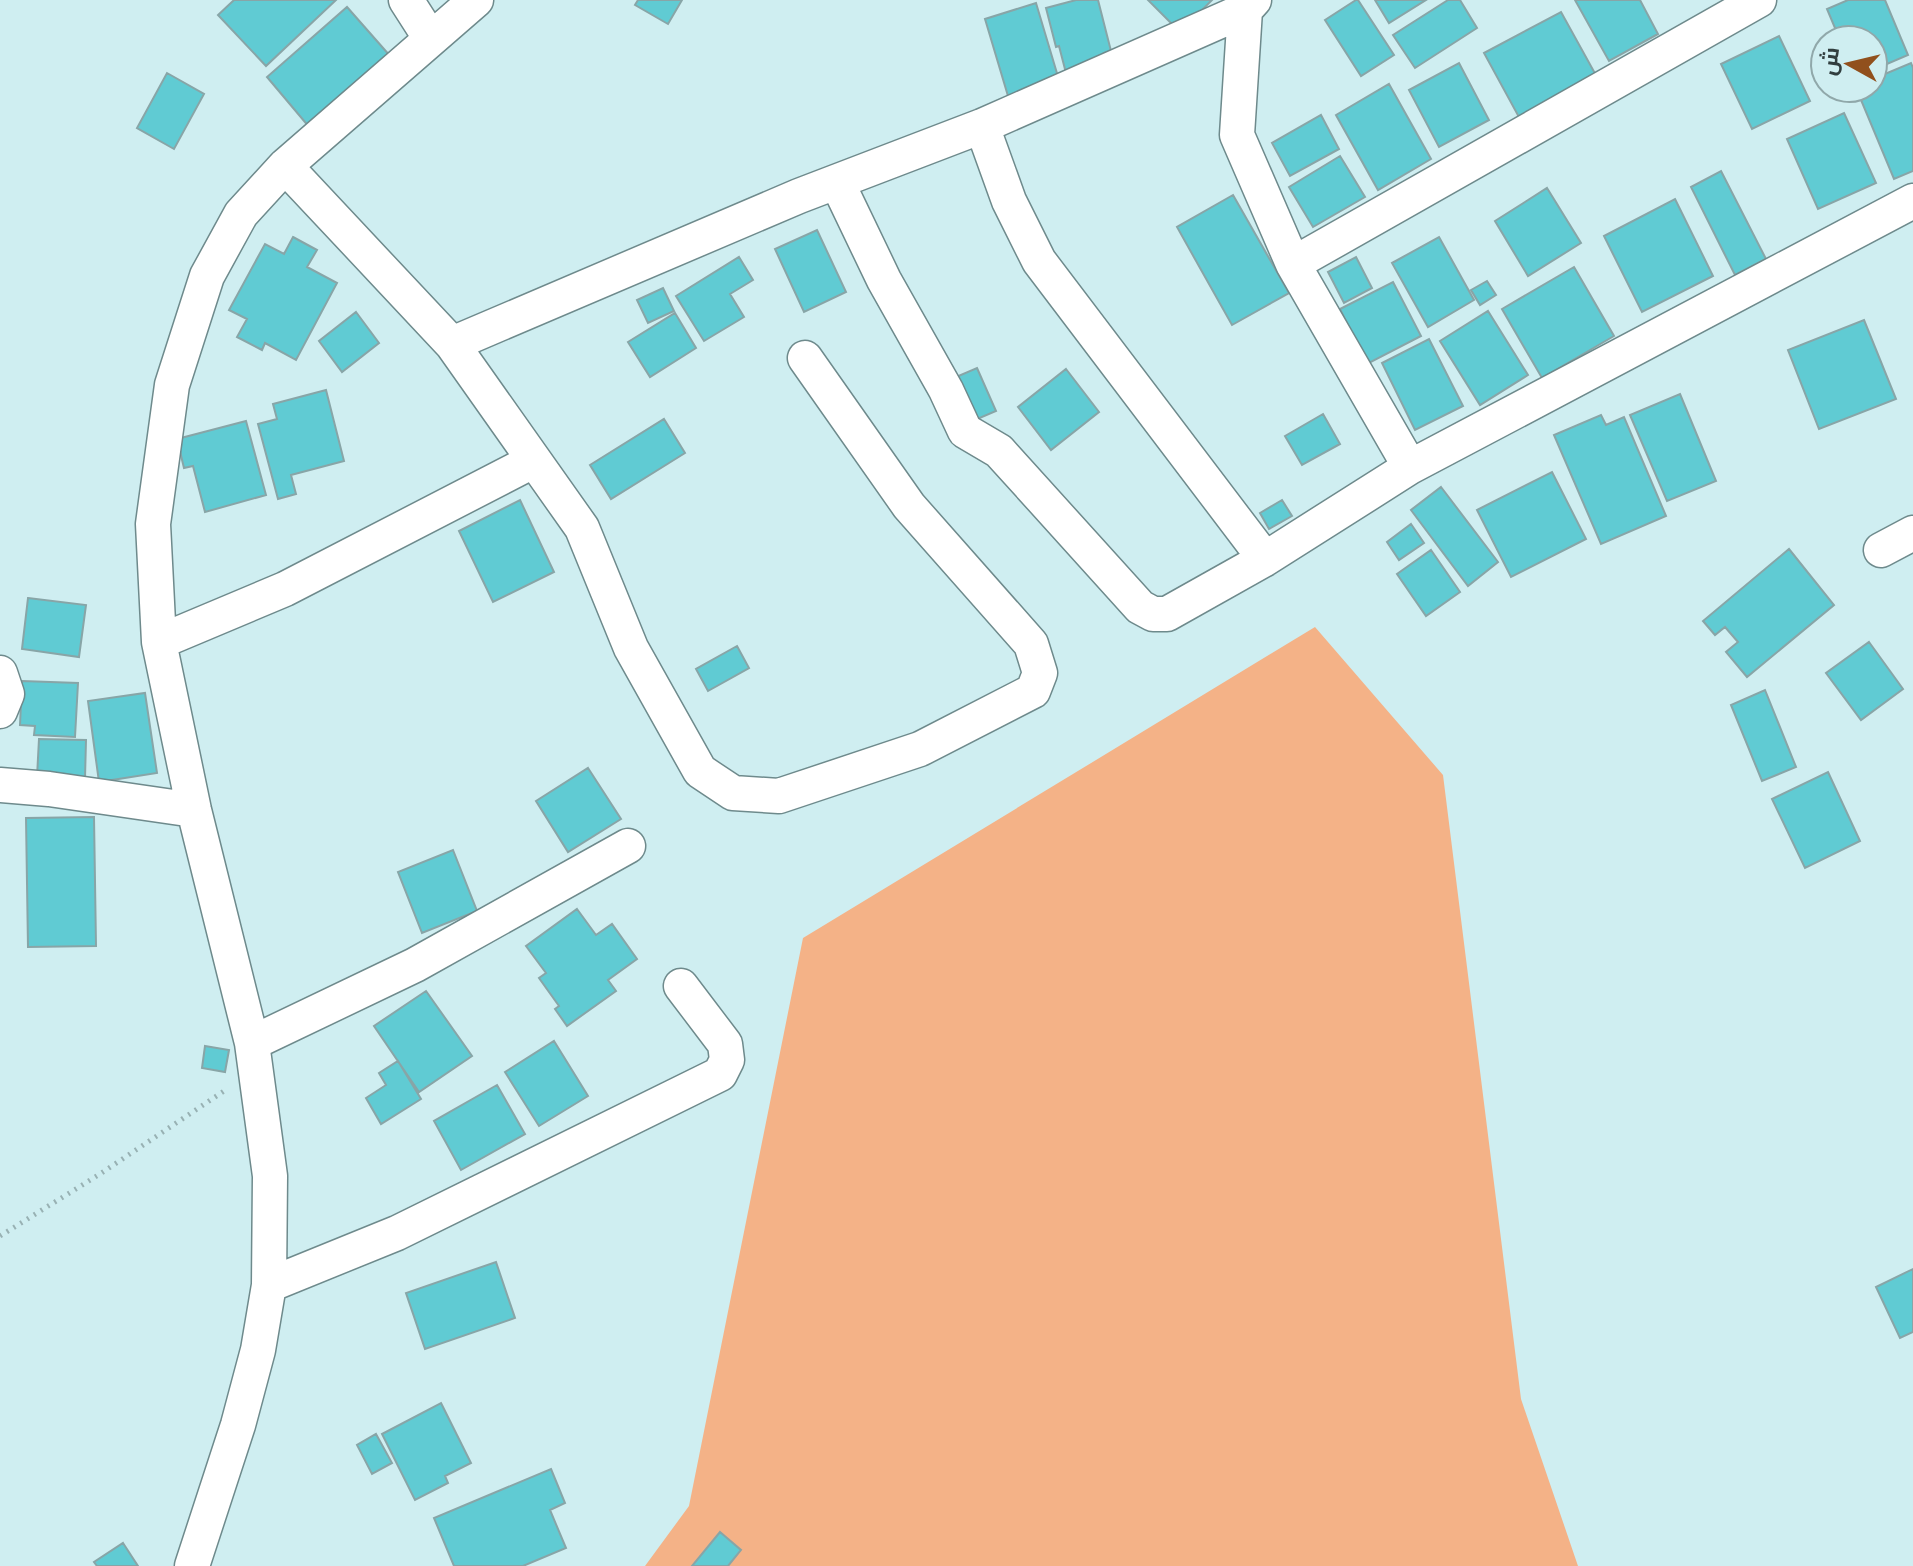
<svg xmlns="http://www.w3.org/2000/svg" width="1913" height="1566" font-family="'IBM Plex Serif',Cairo,serif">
<rect width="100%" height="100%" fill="#cfeef1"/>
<path fill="#f4b287" d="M1315 627 1443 775 1521 1399 1578 1566H645L689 1506 803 938Z"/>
<path fill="#60cbd3" stroke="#88a5a7" stroke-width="2" d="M234 0H336L266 66 218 15Z
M638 0H682L668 24 635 5Z
M1076 0H1098L1111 51 1104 53 1107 63 1066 73 1059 46 1056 47 1046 8Z
M1148 0H1212L1180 32Z
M1356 0H1358L1394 55 1361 76 1325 20Z
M1375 0H1426L1389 23Z
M1448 0H1460L1477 28 1415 68 1393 35Z
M1575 0H1640L1658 34 1609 61Z
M1848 0H1885L1908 55 1873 70V40H1840L1827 9Z
M1036 3 1059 80 1011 106 985 19Z
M347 7 391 57 310 128 267 77Z
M1561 12 1597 77 1520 119 1484 53Z
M1779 36 1810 101 1752 129 1721 64Z
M1459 63 1489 120 1439 147 1409 90Z
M1911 63 1913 68V171L1894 179 1856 88H1873V79Z
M167 73 204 94 174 149 137 128Z
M1389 84 1431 159 1378 190 1336 115Z
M1844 113 1876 183 1818 209 1787 139Z
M1321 115 1339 149 1290 176 1272 143Z
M1340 156 1365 197 1313 227 1289 187Z
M1721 171 1766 259 1735 275 1691 187Z
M1547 188 1581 243 1528 276 1495 221Z
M1233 195 1289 293 1232 325 1177 227Z
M1675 199 1713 276 1642 312 1604 236Z
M817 230 846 292 804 312 775 249Z
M293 237 317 250 307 267 337 283 296 360 265 343 262 350 237 337 247 319 229 310 265 244 284 254Z
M1439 237 1474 300 1428 327 1392 263Z
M739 257 753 280 730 294 744 317 704 341 676 296Z
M1356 257 1372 288 1344 303 1328 272Z
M1574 267 1614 336 1542 378 1502 309Z
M1487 281 1496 295 1480 305 1471 290Z
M1393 282 1421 336 1367 364 1340 309Z
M663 288 674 311 648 323 637 300Z
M1488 311 1528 375 1480 405 1440 341Z
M356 312 379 343 342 372 319 341Z
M675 313 696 348 650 377 628 342Z
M1864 320 1896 399 1819 429 1788 350Z
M1429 339 1463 406 1415 430 1382 363Z
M977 368 996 411 968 423 949 380Z
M1066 369 1099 412 1051 450 1018 407Z
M326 390 344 461 291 475 296 494 278 499 258 424 277 419 273 404Z
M1680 394 1716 481 1667 501 1630 415Z
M1323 414 1340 444 1302 465 1285 436Z
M1601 415 1606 425 1624 417 1666 516 1601 544 1554 435Z
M664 419 685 453 611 499 590 465Z
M246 421 266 495 205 512 193 466 184 468 177 439Z
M1552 472 1586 539 1511 577 1477 510Z
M1441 487 1498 562 1468 586 1411 510Z
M520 500 554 572 493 602 459 531Z
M1282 500 1292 516 1269 529 1260 513Z
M1411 524 1424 543 1399 560 1387 542Z
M1789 549 1834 605 1747 677 1726 652 1738 642 1725 627 1715 635 1703 621Z
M1431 550 1460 592 1426 616 1397 574Z
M28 598 86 605 79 657 22 649Z
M1869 642 1903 689 1861 720 1826 673Z
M737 646 749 668 708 691 696 669Z
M22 681 78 683 75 737 34 735 35 726 20 725Z
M1765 690 1796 767 1762 781 1731 705Z
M145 693 157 773 99 782 88 701Z
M39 739 86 740 85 778 37 777Z
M588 768 621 819 568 852 536 801Z
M1828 772 1860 841 1805 868 1772 799Z
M94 817 96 946 28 947 26 818Z
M453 850 477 911 422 933 398 872Z
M577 909 596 935 612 924 637 959 608 980 616 991 567 1026 555 1009 559 1006 539 978 546 973 526 946Z
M426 991 472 1056 419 1092 374 1026Z
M554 1041 588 1096 539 1126 505 1072Z
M205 1046 229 1050 225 1072 202 1068Z
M398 1061 421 1099 381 1124 366 1098 386 1085 379 1073Z
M497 1085 525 1134 461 1170 434 1121Z
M496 1262 515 1318 425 1349 406 1293Z
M1913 1269V1332L1900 1338 1876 1287Z
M441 1403 471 1463 445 1476 448 1483 415 1500 382 1434Z
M376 1434 392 1463 372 1474 357 1445Z
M551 1469 565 1503 550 1510 566 1548 523 1566H454L434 1518Z
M720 1532 741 1550 728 1566H692Z
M123 1543 138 1566H97L94 1562Z"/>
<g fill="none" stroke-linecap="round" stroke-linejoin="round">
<g stroke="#6e8a8c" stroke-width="37">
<path id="minor" d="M406 0 431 39
M1254 0 1245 10 1237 135 1293 264 1410 467
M982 126 1009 201 1039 261 1265 559
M285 166 452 344 582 528 631 648 700 771 733 793 779 796 920 749 1033 691 1040 673 1031 644 909 506 805 358
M837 182 884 280 946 390 965 431 999 451 1140 607 1153 614H1167L1265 559 1410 467 1913 201
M1293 264 1759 0
M452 344 799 196 982 126 1245 10
M1881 550 1913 533
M159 642 285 589 533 461
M0 673 7 694 0 711
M0 785 49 789 194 810
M252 1043 415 965 628 846
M269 1285 397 1233 720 1074 727 1060 725 1044 681 986
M192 1566 238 1425 258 1350 269 1285 270 1176 252 1043 194 810 159 642 153 524 172 385 207 276 241 214 285 166 476 0"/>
</g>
<path stroke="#98b1b3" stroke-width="5" stroke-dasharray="2 6" stroke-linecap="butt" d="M0 1236 100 1174 224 1091"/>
<use href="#minor" stroke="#fff" stroke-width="34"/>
</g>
<g transform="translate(1849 64) rotate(278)"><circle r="38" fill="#cfeef1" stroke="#90a8aa" stroke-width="2"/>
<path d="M0-6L14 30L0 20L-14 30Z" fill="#91501d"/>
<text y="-12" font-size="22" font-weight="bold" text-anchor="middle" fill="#313e3f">ش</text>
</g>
</svg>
